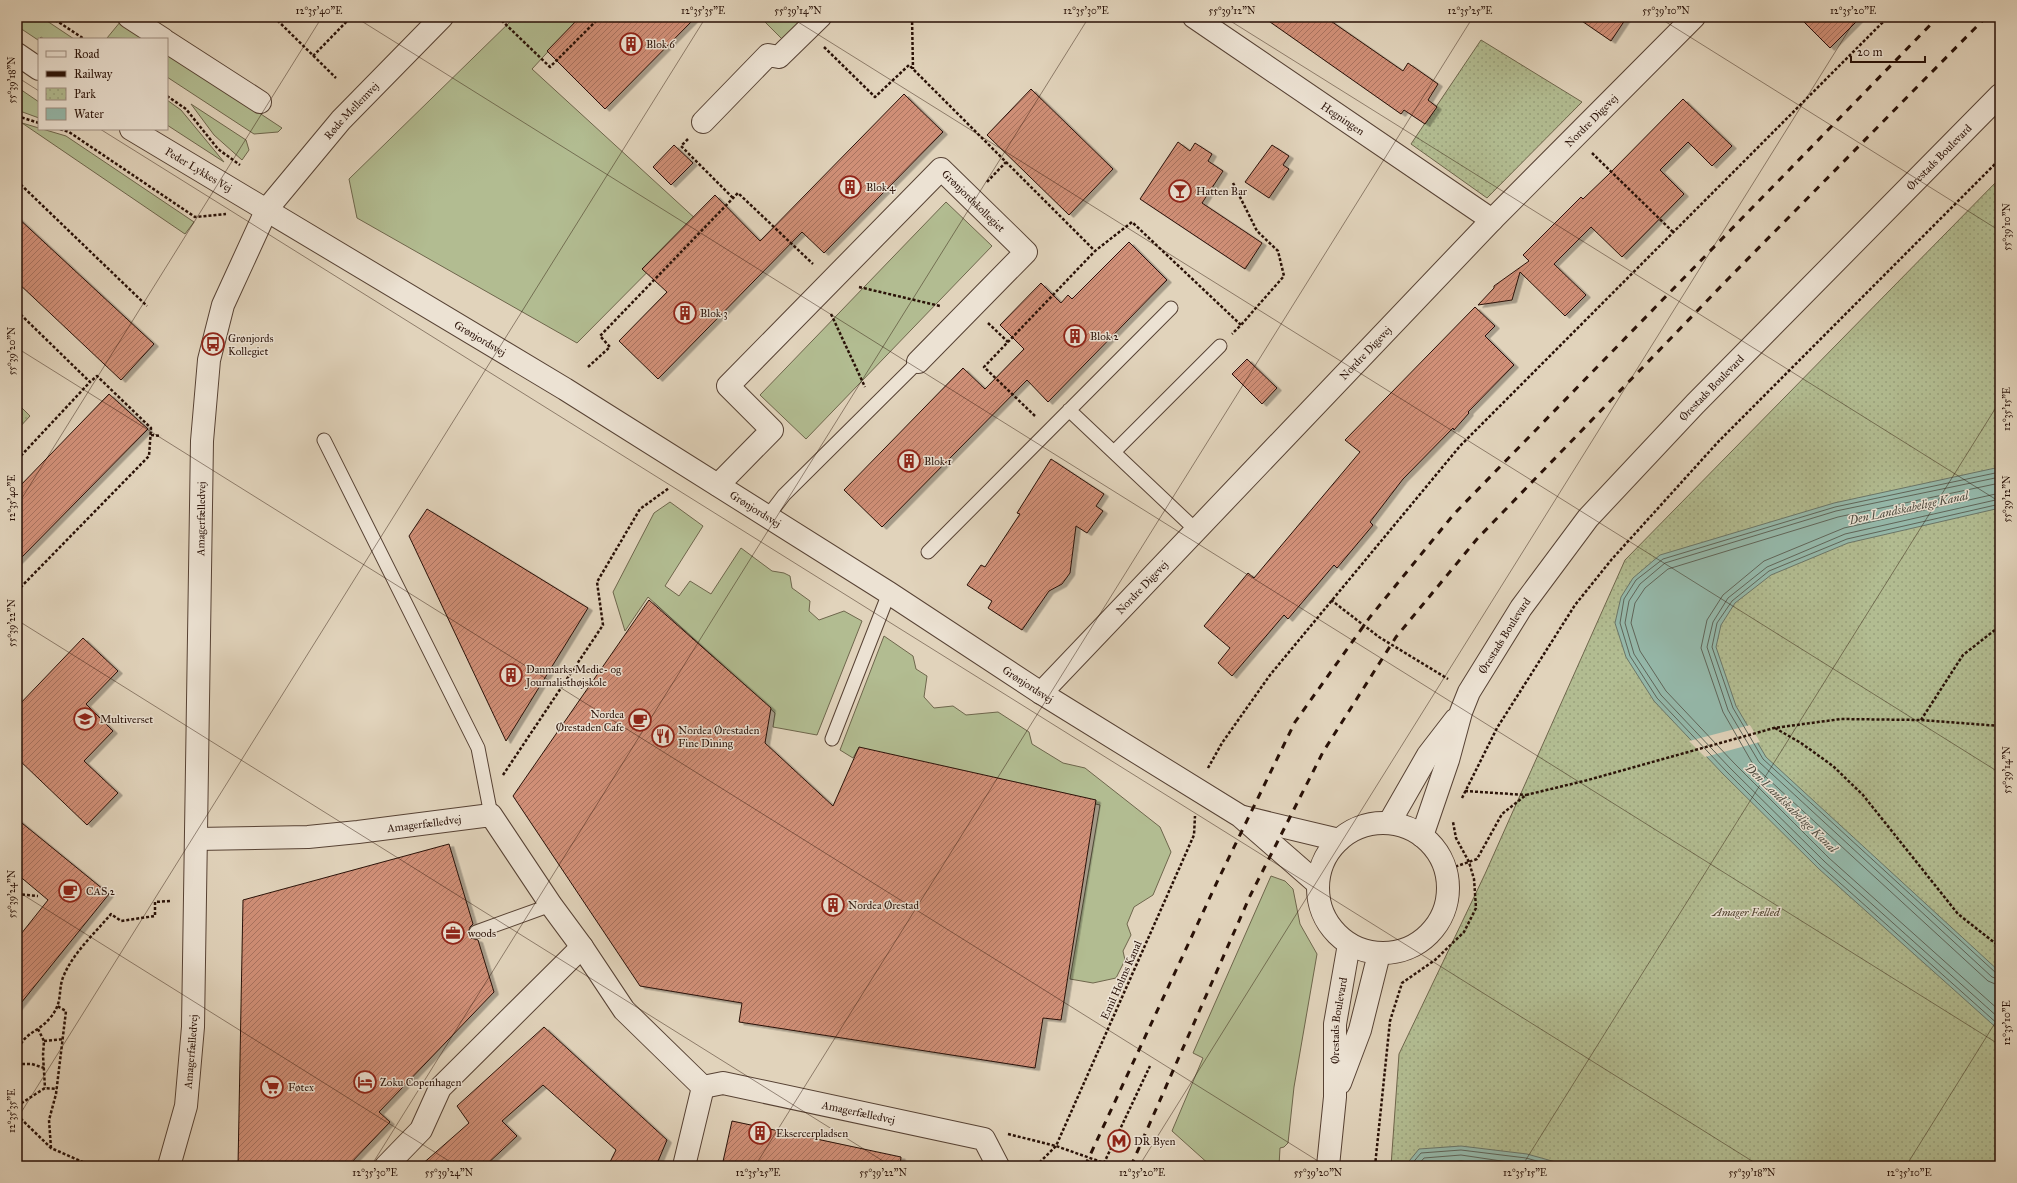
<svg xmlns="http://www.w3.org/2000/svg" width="2017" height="1183" font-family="'IM FELL Great Primer',serif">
<defs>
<pattern id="park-dots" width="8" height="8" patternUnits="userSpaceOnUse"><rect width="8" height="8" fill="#b2bc91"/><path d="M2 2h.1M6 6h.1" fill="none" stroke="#99a17c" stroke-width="1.8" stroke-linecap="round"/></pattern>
<pattern id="building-hatch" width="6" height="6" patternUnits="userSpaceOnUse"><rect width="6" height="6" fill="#d08f77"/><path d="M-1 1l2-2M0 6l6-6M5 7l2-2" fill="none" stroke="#a97360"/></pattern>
<filter id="shadow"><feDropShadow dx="4.5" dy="2.5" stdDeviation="0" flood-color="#0004"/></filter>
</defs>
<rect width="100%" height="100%" fill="#e1d3bb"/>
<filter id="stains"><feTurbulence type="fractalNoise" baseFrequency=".005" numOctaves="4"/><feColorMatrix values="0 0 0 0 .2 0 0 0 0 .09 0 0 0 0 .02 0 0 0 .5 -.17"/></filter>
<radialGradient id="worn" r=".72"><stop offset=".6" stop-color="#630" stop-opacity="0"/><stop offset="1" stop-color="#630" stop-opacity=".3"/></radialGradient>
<path fill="#b2bc91" stroke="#6e664c" d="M17 17H41L74 39H44L41 37 38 40 17 26Z
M515 17H580L532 69 698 221 577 343 357 218 349 179Z
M760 17H807L784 41Z
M121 21 147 39 107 38Z
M167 52 282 128 278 132 254 134 167 77Z
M17 87 39 102V118L17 110Z
M167 100 181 110 224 162 167 125Z
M191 104 246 140 249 150 242 160 214 135Z
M22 123 66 136 194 222 185 234Z
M946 202 992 246 806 439 760 395Z
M670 502 703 526 665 586 679 596 690 581 711 594 741 548 772 571 784 573 790 576 792 588 810 601 809 611 819 620 844 611 862 621 817 735 773 727 775 713 648 597 625 631 613 592 654 513Z
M884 636 913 656 916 669 927 676 924 697 934 708 953 706 966 715 998 712 1029 732 1032 744 1063 763 1085 768 1160 827 1171 852 1153 895 1134 907 1127 924 1131 935 1123 951 1125 960 1116 978 1093 983 1070 979 1100 805 858 749 853 758 840 750Z
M1271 876 1285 881 1293 889 1300 924 1317 954 1294 1087 1288 1143 1284 1147 1280 1148 1279 1166H1211L1172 1131 1203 1058 1193 1053Z"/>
<path fill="url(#park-dots)" stroke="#6e664c" d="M1481 40 1582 102 1487 198 1411 144Z
M2000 178V1166H1391L1399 1054 1485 874 1625 560Z
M17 403 30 416 17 430Z"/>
<path fill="#95b9ab" stroke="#6a7669" d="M2000 467V508L1848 543 1771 575 1735 603 1721 625 1716 647 1736 706 1766 757 2000 972V1031L1819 869 1723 774 1654 701 1626 657 1615 623 1621 597 1633 578 1660 555 1834 503Z
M1461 1146 1527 1154 1570 1166H1405L1419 1149Z"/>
<path fill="#e1d3bb" d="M1750 725 1760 742 1705 757 1689 741Z"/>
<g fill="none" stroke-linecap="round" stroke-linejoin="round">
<path stroke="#5f6559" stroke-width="1" d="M2000 472 1835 507 1663 559 1636 580 1624 599 1620 623 1630 656 1657 698 1726 771 1821 866 2000 1026
M2000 477 1836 511 1665 563 1640 584 1629 601 1625 623 1634 654 1661 695 1730 768 1825 862 2000 1019
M2000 483 1838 517 1668 569 1645 588 1635 603 1631 623 1640 651 1666 691 1734 763 1829 858 2000 1011
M2000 493 1844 528 1764 561 1723 595 1707 620 1701 648 1723 712 1754 766 1988 981 2000 986
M2000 499 1845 534 1767 567 1728 598 1713 622 1707 647 1728 710 1759 762 1992 977 2000 980
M2000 504 1847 539 1769 571 1732 601 1717 623 1712 647 1733 708 1763 759 1996 973 2000 975
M1410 1166 1421 1153 1461 1150 1526 1158 1555 1166
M1417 1166 1424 1158 1461 1155 1535 1166
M1425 1166 1427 1164 1461 1161 1499 1166"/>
</g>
<path fill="url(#building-hatch)" stroke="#291107" filter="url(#shadow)" d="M580 17H696L605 109 547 51Z
M1263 17H1325L1403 71 1408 63 1438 84 1428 100 1437 107 1425 124 1404 110 1401 114Z
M1576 17H1627L1611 41Z
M1799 17H1861L1830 48Z
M1031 89 1113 169 1069 215 987 135Z
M904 94 943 132 824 253 802 232 658 379 619 341 667 292 642 269 715 195 760 241Z
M1683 99 1732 146 1712 166 1688 142 1660 170 1684 194 1622 257 1591 227 1554 264 1586 295 1565 316 1520 272 1512 300 1478 305 1494 288V286L1529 261 1523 255 1581 197 1583 199 1608 175Z
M1178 142 1190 151 1195 143 1212 154 1208 161 1223 171 1202 203 1262 243 1245 269 1140 199Z
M674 145 693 163 671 185 653 167Z
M1272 145 1289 156 1283 165 1289 169 1269 198 1245 182Z
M17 217 154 344 121 380 17 282Z
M1129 242 1167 280 1048 402 1027 380 882 527 844 490 963 368 985 389 1024 349 1000 325 1041 283 1061 303 1068 295 1072 299Z
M1475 307 1495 326 1485 336 1514 365 1468 412 1469 413 1454 430 1453 428 1403 479 1370 522 1373 525 1337 568 1334 565 1288 619 1284 615 1232 676 1218 663 1230 648 1204 626 1248 573 1254 578 1360 452 1345 440Z
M1247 359 1277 388 1262 404 1232 374Z
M109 394 148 429 17 562V489Z
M1051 459 1104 494 1096 506 1103 511 1087 533 1076 526 1070 573 1062 584 1049 591 1022 630 988 608 992 601 967 585 981 565 985 567 1020 514 1017 513Z
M427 509 588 608 506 741 409 536Z
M649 600 771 708 765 743 833 806 859 747 1096 800 1061 1020 1043 1018 1035 1068 739 1022 742 1003 640 986 513 796Z
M83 638 118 671 86 704 113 731 84 761 118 793 87 825 17 758V707Z
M17 819 109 894 17 1008V939L48 900 17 874Z
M449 844 473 924 470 927 468 934 471 938 478 940 494 992 379 1112 390 1122 348 1166H238L243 900Z
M544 1027 667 1140 656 1166H608L616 1150 543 1085 502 1121 517 1136 485 1166H420L469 1123 457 1106Z
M732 1121 901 1157 900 1166H722Z"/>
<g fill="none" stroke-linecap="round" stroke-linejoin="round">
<g stroke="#574234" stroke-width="15">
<path id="service" d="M1069 410 1196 530
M324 440 478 748 491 815
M1114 452 1220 346
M768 516 784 495 918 362
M928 552 1171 308
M832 739 889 593
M476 932 551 905"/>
</g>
<g stroke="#574234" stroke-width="24">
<g id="minor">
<path d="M129 17 163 39"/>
<path id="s1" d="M1194 17 1492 220"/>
<path d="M167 42 260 102"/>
<path d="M703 122 768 55 779 57 820 17"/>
<path id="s2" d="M718 485 772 430 728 386 941 169 1026 252 918 362"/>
<path id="s3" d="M1041 693 1492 220 1694 17"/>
<path id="s4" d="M196 839 308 837 358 832 491 815 551 905 582 947 624 1010 703 1087"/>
<path id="s5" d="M703 1087 723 1083 984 1139 998 1166"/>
<path d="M386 1166 421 1130 440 1088 582 947"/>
<path d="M684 1166 703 1087"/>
</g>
</g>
<g stroke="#574234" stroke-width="24">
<g id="tertiary">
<path d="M17 54 39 69"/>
<path id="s6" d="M131 129 565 389 889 593 1041 693 1240 816 1318 884"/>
<path d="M1243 817 1339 840"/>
<circle cx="1383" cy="888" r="65"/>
<path d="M1389 823 1428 755 1455 720"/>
<path id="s7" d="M1422 836 1448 760 1461 712 1469 692 1521 608 1588 518 1695 404 2000 95"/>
<path d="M1340 1083 1360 1030 1379 954"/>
<path id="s8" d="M169 1166 186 1106 193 1027 202 441 209 360 223 305 267 209 341 120 442 17"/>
<path id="s9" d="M1328 1166 1335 1097V1024L1349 944"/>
</g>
</g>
<path stroke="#291107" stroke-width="2.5" stroke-dasharray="3 2" stroke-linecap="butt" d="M51 17 84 39
M274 17 336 78
M498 17 550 67 600 17
M912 17 913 69
M1878 17 1883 22
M824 47 875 97 909 65 1095 251 1132 222 1241 325 1232 334
M313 56 351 17
M167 96 186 109 218 149 240 165
M17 116 39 123
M17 124 22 117
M60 129 69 132 195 217 226 214
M688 139 681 146 733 198
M1592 153 1673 232
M17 181 147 306
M987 182 1006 162
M1233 183 1257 231 1278 251 1284 276 1241 325
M859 287 940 306
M17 311 90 382 17 460
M831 314 865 387
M988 323 1008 342
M588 367 610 347 600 336 738 193 813 264
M1035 416 984 367 1095 251
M151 435 161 436
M17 591 149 456 151 428 97 376 90 382
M1331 600 1379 637 1448 679
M1921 720 1963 655 2000 626
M1775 728 1801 743 1833 766 1863 795 1958 914 2000 947
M1208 768 1222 743 1270 675 1460 446 1888 17
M503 775 603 625 597 582 640 509 669 488
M1465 791 1526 795
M1462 798 1497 728 1575 605 1612 559 1718 442 2000 159
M1446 870 1477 859 1502 814 1526 795 1588 780 1774 728 1841 719 1921 720 2000 726
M17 894 38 896
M38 1029 44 1041 43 1055 45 1088
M44 1041 64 1039
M17 1053C23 1032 38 1033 50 1018 64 1002 57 990 64 975 74 952 95 933 111 914L121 921 155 916V902L170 901
M17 1064H32L44 1068
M17 1106 45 1088 57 1089
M17 1115 51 1148 92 1166
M1008 1134 1056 1146 1104 1163 1150 1066
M51 1148 49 1120 56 1094 66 1011 57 1006
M1036 1166 1056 1146 1194 835 1195 816
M1102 1166 1104 1163 1113 1166
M1375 1166 1390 1021 1402 983 1435 960 1464 932 1476 908 1474 879 1469 862 1456 838 1453 822"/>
<use href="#service" stroke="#ece2d3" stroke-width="13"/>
<use href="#minor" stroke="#ece2d3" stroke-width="22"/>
<use href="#tertiary" stroke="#ece2d3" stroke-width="22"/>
<path stroke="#291107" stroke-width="3" stroke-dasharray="7 7" stroke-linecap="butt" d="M1085 1166 1218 880 1295 722 1370 617 1454 514 1938 17
M1131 1166 1250 896 1323 752 1396 637 1477 539 1728 279 1986 17"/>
</g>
<path fill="none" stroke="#291107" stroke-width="1" stroke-opacity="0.45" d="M355 17 2000 1045M790 17 2000 773M1224 17 2000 502M1658 17 2000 231M17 77 39 91M100 129 1760 1166M17 348 1326 1166M17 506 322 17M17 620 891 1166M17 891 457 1166M17 1119 706 17M17 1162 23 1166M371 1166 1089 17M755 1166 1473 17M1139 1166 1857 17M1522 1166 2000 401M1906 1166 2000 1015"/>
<defs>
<g id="building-ring" transform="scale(1.15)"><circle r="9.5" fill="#ece2d3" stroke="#8f2418" stroke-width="1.5"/><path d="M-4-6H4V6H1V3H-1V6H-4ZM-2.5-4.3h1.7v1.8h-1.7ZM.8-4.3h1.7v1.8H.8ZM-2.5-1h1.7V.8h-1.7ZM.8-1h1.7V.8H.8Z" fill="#8f2418"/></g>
<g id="bar-ring" transform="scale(1.15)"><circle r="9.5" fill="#ece2d3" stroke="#8f2418" stroke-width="1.5"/><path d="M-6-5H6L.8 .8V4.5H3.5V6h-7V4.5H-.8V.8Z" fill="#8f2418"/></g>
<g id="bus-ring" transform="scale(1.15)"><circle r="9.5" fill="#ece2d3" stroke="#8f2418" stroke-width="1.5"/><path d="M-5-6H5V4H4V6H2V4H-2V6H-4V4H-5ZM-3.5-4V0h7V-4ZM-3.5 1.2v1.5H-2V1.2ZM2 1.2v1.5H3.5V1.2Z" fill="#8f2418"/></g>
<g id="school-ring" transform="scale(1.15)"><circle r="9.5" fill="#ece2d3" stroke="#8f2418" stroke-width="1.5"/><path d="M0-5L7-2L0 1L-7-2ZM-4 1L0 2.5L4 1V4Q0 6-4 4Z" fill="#8f2418"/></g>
<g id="cafe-ring" transform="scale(1.15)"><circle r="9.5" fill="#ece2d3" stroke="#8f2418" stroke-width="1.5"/><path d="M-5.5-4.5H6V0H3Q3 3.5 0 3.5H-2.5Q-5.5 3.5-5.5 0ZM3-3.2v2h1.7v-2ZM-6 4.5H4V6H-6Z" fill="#8f2418"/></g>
<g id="restaurant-ring" transform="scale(1.15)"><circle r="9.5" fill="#ece2d3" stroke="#8f2418" stroke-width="1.5"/><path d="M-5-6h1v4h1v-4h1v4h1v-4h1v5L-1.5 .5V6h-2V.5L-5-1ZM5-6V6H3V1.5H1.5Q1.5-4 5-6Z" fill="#8f2418"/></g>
<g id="office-ring" transform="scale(1.15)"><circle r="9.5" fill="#ece2d3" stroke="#8f2418" stroke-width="1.5"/><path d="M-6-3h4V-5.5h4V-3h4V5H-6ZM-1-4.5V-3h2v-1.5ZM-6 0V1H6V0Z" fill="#8f2418"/></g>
<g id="hotel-ring" transform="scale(1.15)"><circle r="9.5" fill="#ece2d3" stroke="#8f2418" stroke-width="1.5"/><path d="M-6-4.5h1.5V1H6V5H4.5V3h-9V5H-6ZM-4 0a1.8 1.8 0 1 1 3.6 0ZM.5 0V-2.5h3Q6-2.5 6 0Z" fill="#8f2418"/></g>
<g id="supermarket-ring" transform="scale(1.15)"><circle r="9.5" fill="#ece2d3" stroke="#8f2418" stroke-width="1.5"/><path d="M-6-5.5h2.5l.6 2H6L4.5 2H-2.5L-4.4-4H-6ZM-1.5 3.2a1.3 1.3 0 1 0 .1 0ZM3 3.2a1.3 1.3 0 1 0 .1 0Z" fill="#8f2418"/></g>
<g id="metro-ring" transform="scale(1.15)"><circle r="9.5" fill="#ece2d3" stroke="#8f2418" stroke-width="1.5"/><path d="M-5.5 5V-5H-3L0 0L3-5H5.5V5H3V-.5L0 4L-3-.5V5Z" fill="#8f2418"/></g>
</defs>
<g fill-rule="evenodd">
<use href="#building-ring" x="631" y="44"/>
<use href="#building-ring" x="850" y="187"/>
<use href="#bar-ring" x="1180" y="191"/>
<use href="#building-ring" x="685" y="313"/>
<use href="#building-ring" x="1075" y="336"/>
<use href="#bus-ring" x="213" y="344"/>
<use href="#building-ring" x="909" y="461"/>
<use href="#building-ring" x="511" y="675"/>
<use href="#school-ring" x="85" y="719"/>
<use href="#cafe-ring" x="640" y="720"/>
<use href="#restaurant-ring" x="663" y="736"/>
<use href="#cafe-ring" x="70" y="891"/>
<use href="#building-ring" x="833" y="905"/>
<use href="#office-ring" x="453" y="933"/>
<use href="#hotel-ring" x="365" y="1082"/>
<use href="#supermarket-ring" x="272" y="1087"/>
<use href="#building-ring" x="760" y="1133"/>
<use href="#metro-ring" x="1119" y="1141"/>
</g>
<g text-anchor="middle" stroke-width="3" stroke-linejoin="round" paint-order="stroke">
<g font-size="11" fill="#291107" stroke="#ece2d3" text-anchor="start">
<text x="646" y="48">Blok 6</text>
<text x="866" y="191">Blok 4</text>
<text x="1196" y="195">Hatten Bar</text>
<text x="700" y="317">Blok 3</text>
<text x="1090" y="340">Blok 2</text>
<text x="228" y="342">Grønjords<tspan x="228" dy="13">Kollegiet</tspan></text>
<text x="924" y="465">Blok 1</text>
<text x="526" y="673">Danmarks Medie- og<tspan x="526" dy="13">Journalisthøjskole</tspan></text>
<text x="624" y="718" text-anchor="end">Nordea<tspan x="624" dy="13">Ørestaden Cafe</tspan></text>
<text x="100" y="723">Multiverset</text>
<text x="678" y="734">Nordea Ørestaden<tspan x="678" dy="13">Fine Dining</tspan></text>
<text x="86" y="895">CAS 2</text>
<text x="848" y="909">Nordea Ørestad</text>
<text x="468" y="937">woods</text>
<text x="380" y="1086">Zoku Copenhagen</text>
<text x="288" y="1091">Føtex</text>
<text x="776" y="1137">Eksercerpladsen</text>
<text x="1134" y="1145">DR Byen</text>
</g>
<g font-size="11" fill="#291107" stroke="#ece2d3">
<text dy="4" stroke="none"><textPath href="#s8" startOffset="1101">Røde Mellemvej</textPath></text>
<text dy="4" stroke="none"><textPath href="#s1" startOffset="180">Hegningen</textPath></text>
<text dy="4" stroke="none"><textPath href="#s3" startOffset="794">Nordre Digevej</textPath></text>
<text dy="4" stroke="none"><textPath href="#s7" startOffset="866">Ørestads Boulevard</textPath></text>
<text dy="4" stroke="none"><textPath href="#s6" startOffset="79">Peder Lykkes Vej</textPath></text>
<text dy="4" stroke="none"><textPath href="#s2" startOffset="489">Grønjordskollegiet</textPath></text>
<text dy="4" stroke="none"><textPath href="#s6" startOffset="407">Grønjordsvej</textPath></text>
<text dy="4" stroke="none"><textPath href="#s3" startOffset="470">Nordre Digevej</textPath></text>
<text dy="4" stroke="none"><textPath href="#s7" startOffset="542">Ørestads Boulevard</textPath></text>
<text dy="4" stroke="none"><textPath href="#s6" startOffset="731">Grønjordsvej</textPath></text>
<text dy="4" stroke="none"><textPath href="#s8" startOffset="650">Amagerfælledvej</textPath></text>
<text dy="4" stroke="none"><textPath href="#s3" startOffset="146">Nordre Digevej</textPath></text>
<text dy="4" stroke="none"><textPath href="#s7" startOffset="218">Ørestads Boulevard</textPath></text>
<text dy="4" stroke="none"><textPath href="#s6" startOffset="1055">Grønjordsvej</textPath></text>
<text dy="4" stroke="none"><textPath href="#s4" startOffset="229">Amagerfælledvej</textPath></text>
<text transform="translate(1121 980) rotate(-66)" y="4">Emil Holms Kanal</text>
<text dy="4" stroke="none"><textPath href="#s9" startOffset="146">Ørestads Boulevard</textPath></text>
<text dy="4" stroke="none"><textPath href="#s8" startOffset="117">Amagerfælledvej</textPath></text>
<text dy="4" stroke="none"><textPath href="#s5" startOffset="159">Amagerfælledvej</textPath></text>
</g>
<g font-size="11" font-style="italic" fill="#524430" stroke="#ece2d3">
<text x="1746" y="916">Amager Fælled</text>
</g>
<g font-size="12" font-style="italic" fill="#4f4c40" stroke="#ece2d3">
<text transform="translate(1908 508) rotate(-12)" y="4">Den Landskabelige Kanal</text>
<text transform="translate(1791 808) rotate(44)" y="4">Den Landskabelige Kanal</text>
</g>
</g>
<rect width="2017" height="1183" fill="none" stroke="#e1d3bb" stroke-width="44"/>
<rect x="38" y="38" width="130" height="92" fill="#ece2d3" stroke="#9e8e81"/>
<rect x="46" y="51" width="20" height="6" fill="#ece2d3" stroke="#9e8e81"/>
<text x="74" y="58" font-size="12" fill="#291107">Road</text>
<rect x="46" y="71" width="20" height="6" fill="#291107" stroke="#9e8e81"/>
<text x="74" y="78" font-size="12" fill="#291107">Railway</text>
<rect x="46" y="88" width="20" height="12" fill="url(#park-dots)" stroke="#9e8e81"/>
<text x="74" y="98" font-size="12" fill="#291107">Park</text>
<rect x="46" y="108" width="20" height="12" fill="#95b9ab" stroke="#9e8e81"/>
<text x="74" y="118" font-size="12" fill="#291107">Water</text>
<path d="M1851 56v6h74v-6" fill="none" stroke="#291107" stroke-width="2"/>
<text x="1857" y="56" font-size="12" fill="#291107" stroke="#ece2d3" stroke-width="3" paint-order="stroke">20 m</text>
<rect x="22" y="22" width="1973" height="1139" fill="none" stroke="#291107" stroke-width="1.5"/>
<g font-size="10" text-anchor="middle" fill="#291107">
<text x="319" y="14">12°35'40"E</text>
<text x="703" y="14">12°35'35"E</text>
<text x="798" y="14">55°39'14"N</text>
<text x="1086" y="14">12°35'30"E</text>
<text x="1232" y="14">55°39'12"N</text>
<text x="1470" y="14">12°35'25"E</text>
<text x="1666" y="14">55°39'10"N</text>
<text x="1853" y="14">12°35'20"E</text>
<text transform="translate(11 80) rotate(-90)" y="4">55°39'18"N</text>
<text transform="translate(2006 227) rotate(-90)" y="4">55°39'10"N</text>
<text transform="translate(11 351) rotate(-90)" y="4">55°39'20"N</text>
<text transform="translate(2006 409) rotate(-90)" y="4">12°35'15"E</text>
<text transform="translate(11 498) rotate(-90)" y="4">12°35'40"E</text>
<text transform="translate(2006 499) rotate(-90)" y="4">55°39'12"N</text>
<text transform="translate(11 623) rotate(-90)" y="4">55°39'22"N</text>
<text transform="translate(2006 770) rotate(-90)" y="4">55°39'14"N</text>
<text transform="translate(11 894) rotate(-90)" y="4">55°39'24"N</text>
<text transform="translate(2006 1023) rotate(-90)" y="4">12°35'10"E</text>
<text transform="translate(11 1111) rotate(-90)" y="4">12°35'35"E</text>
<text x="375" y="1176">12°35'30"E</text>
<text x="449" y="1176">55°39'24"N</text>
<text x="758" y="1176">12°35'25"E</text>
<text x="883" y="1176">55°39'22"N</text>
<text x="1142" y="1176">12°35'20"E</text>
<text x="1318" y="1176">55°39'20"N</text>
<text x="1525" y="1176">12°35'15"E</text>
<text x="1752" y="1176">55°39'18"N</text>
<text x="1909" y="1176">12°35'10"E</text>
</g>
<rect width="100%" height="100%" filter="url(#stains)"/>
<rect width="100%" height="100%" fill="url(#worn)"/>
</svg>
